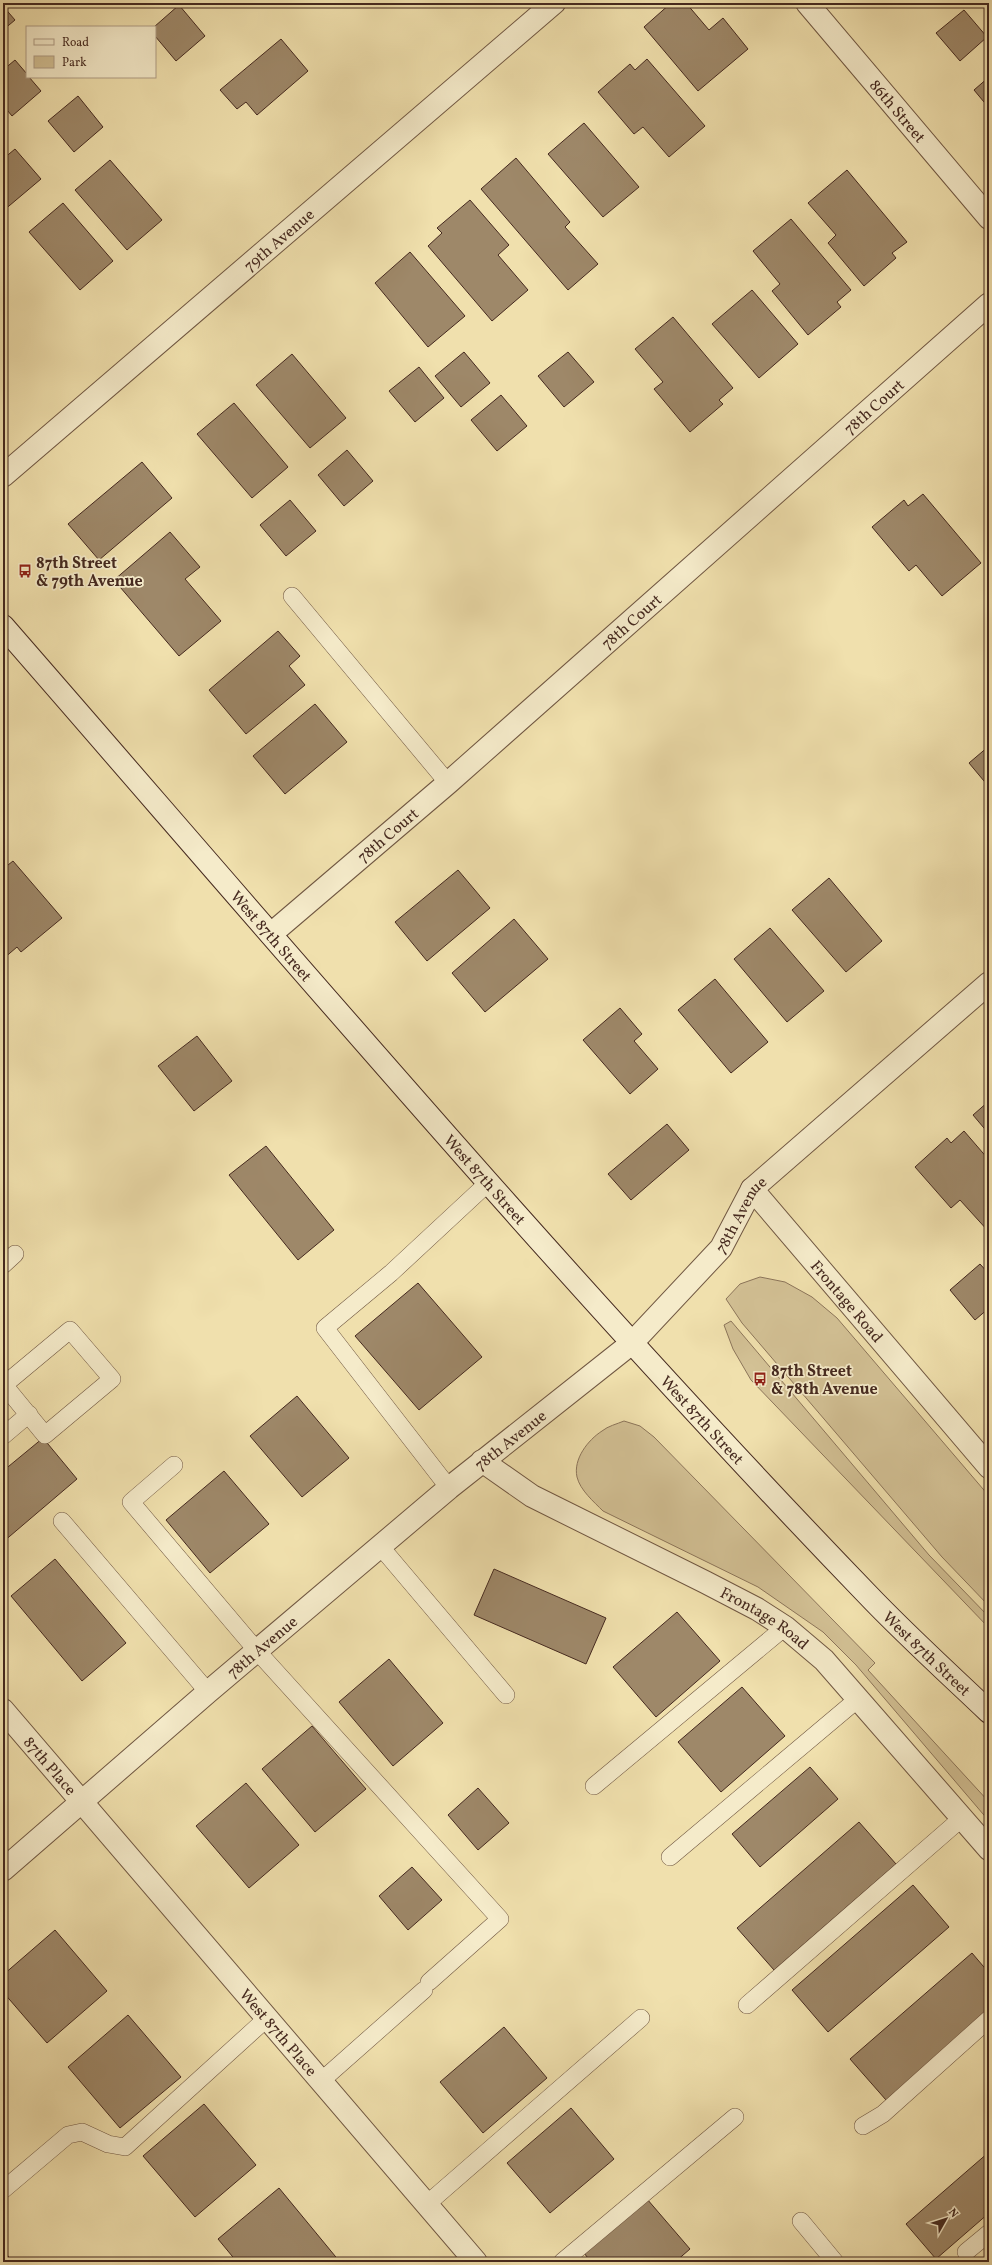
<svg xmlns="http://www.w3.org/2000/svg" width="992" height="2265" font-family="Vollkorn,serif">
<rect width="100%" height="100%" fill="#f0e0ad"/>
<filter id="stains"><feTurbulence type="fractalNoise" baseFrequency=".005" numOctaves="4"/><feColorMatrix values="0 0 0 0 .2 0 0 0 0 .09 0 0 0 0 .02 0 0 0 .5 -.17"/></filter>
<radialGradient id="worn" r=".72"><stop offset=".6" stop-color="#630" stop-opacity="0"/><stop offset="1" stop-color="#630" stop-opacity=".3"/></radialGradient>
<path fill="#d3c195" stroke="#8c755a" d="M760 1277 785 1282 812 1297 837 1318 989 1496V1606L942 1557 742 1323 726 1299 740 1284Z
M731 1321 929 1555 989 1617V1628L751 1380 733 1349 724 1325Z
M624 1421 640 1426 654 1437 875 1663 868 1670 989 1802V1821L856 1665 823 1632 758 1587 603 1511C594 1502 580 1490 577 1477 573 1459 588 1440 602 1431 608 1426 617 1424 624 1421Z"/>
<path fill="#9e8869" stroke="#45291f" d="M671 3H686L709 30 723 18 748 49 698 91 644 27Z
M981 3H989V12Z
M179 5 205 36 176 61 155 36 154 27Z
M3 6 15 20 3 30Z
M964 10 987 37 960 61 936 33Z
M281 39 308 71 257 115 246 102 237 109 220 90Z
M647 59 705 126 669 157 643 127 634 134 598 92 630 64 635 70Z
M15 60 27 74V77H29L41 91 12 116 3 105V70Z
M989 77V108L974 90Z
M78 96 103 127 74 152 48 121Z
M584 123 639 187 603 217 548 154Z
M15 149 41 179 3 211V159Z
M516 158 570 222 565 227 598 264 568 290 481 189Z
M110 160 162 220 127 250 75 190Z
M847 170 907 242 892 253 896 258 864 286 828 243 836 235 808 203Z
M470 200 509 245 498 255 528 290 492 321 428 246 442 233 437 228Z
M63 203 113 261 80 290 29 232Z
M791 219 851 290 837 302 841 307 808 335 772 291 780 284 753 251Z
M410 252 465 316 428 347 375 283Z
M752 290 798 344 759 378 712 324Z
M673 317 733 388 719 400 723 404 690 432 654 389 663 382 635 349Z
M464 352 490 383 461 407 435 376Z
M568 352 594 382 564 407 538 376Z
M292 354 346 418 310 448 256 385Z
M419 367 444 398 415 422 389 391Z
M501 395 527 426 497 451 471 420Z
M234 403 288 467 252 498 197 434Z
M347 450 373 481 344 506 318 475Z
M142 462 172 498 99 560 68 524Z
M923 494 981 563 942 596 916 565 909 571 872 527 904 500 908 506Z
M290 500 316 531 286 556 260 525Z
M170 532 200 567 185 579 221 621 179 656 114 580Z
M278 631 300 656 289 666 305 685 246 734 209 690Z
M315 704 347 742 285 794 253 756Z
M989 746V787L969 763Z
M13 861 62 918 21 952 17 947 3 959V869Z
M458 870 490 908 427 961 395 922Z
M829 878 882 941 846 972 792 910Z
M514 919 548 959 485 1012 452 973Z
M770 928 824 991 787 1022 734 959Z
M715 979 768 1042 731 1073 678 1010Z
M620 1008 642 1034 634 1041 658 1069 630 1094 583 1040Z
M197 1036 232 1081 194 1111 158 1066Z
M989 1101V1134L973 1115Z
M667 1124 689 1150 631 1200 608 1174Z
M964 1131 989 1160V1232L960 1200 951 1208 915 1167 947 1138 951 1143Z
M266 1146 334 1230 298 1260 229 1175Z
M980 1264 989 1274V1308L975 1320 950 1290Z
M418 1283 482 1357 419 1410 355 1336Z
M297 1396 349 1458 302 1497 250 1436Z
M43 1438 77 1479 3 1542V1471Z
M224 1471 269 1524 210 1573 166 1520Z
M55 1559 126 1643 82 1681 11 1596Z
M494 1569 606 1618 586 1664 474 1615Z
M677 1612 720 1661 656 1717 613 1667Z
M389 1659 443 1723 393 1766 339 1702Z
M742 1687 785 1736 721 1792 678 1742Z
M312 1726 366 1789 315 1832 262 1769Z
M810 1767 838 1799 760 1867 732 1834Z
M246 1783 299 1845 249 1888 196 1826Z
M478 1788 509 1823 478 1850 448 1815Z
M859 1822 896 1864 774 1970 737 1928Z
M412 1867 442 1900 408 1930 379 1896Z
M913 1885 949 1927 828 2032 792 1990Z
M55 1930 107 1991 47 2043 3 1992V1975Z
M972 1953 989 1973V2012L886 2100 850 2059Z
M128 2015 181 2077 120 2128 68 2067Z
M504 2027 547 2078 483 2133 440 2082Z
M204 2104 256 2165 195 2217 143 2156Z
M571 2108 614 2159 550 2213 507 2163Z
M989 2152V2213L936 2259 906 2224Z
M279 2188 340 2262H237L218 2239Z
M647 2199 690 2249 675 2262H591L584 2253Z
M3 2250 13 2262H3Z"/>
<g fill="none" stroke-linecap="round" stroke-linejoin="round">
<g stroke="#705742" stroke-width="18">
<path id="service" d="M292 596 448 783
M3 1265 15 1254
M70 1330 112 1379 45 1435 4 1385Z
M3 1436 29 1414
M174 1465 131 1502 258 1652 500 1919 429 1982
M449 1488 325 1328 391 1273 489 1182
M62 1521 208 1692
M380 1546 506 1695
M594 1786 785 1627
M670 1857 859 1698
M747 2005 962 1818
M320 2082 424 1990
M863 2126 883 2114 989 2019
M3 2190 68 2135 82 2132 108 2144 125 2147 266 2019
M427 2204 641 2018
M801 2221 835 2262
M966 2252 989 2233
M562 2262 735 2117"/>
</g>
<g stroke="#705742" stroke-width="24">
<g id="minor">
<path id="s1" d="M807 3 989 218"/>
<path id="s2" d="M3 476 554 3"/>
<path id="s3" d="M271 934 448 783 989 304"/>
<path id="s4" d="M752 1189 989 1467"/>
<path id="s5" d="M482 1461 532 1496 705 1582 757 1609 785 1627 824 1660 989 1849"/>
<path id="s6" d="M3 1710 476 2262"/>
<path id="s7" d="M3 1870 208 1692 449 1488 632 1343 721 1248 752 1189 989 983"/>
</g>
</g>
<g stroke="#45291f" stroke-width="24">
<g id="secondary">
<path id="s8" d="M3 626C287 952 567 1283 867 1594 906 1635 948 1673 989 1712"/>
</g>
</g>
<use href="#service" stroke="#f5ebca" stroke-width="17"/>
<use href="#minor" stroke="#f5ebca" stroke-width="22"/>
<use href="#secondary" stroke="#f5ebca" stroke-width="22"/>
</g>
<defs>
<g id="bus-bare" transform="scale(1.08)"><path d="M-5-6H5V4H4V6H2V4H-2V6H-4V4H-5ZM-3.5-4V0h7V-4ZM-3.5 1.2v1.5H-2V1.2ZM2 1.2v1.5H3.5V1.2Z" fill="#8f2418" stroke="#f5ebca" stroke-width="2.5" paint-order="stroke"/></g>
</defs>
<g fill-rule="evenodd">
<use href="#bus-bare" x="25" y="571"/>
<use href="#bus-bare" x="760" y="1379"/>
</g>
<g text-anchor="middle" stroke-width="3.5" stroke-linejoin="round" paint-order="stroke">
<g font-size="16" fill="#45291f" stroke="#f5ebca">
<text dy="6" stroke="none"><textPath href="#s1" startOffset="141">86th Street</textPath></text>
<text dy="6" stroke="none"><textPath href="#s2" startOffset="363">79th Avenue</textPath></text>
<text dy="6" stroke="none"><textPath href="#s3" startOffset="801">78th Court</textPath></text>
<text dy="6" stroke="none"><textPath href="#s3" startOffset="477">78th Court</textPath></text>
<text dy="6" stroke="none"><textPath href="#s3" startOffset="153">78th Court</textPath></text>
<text dy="6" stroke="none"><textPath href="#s8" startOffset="410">West 87th Street</textPath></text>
<text dy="6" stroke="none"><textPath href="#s8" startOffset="734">West 87th Street</textPath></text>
<text dy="6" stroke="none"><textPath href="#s7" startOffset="990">78th Avenue</textPath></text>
<text dy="6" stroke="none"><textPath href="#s4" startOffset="147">Frontage Road</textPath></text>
<text dy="6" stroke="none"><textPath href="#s8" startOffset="1058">West 87th Street</textPath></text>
<text dy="6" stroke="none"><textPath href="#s7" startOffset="665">78th Avenue</textPath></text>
<text dy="6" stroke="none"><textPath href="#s5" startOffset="324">Frontage Road</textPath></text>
<text dy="6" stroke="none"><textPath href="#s7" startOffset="342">78th Avenue</textPath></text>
<text dy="6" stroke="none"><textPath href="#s8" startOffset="1382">West 87th Street</textPath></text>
<text dy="6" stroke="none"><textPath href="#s6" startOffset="73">87th Place</textPath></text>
<text dy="6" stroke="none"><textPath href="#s6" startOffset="424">West 87th Place</textPath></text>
</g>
<g font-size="16" font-weight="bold" fill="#45291f" stroke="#f5ebca" text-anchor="start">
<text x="36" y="568">87th Street<tspan x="36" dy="18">&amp; 79th Avenue</tspan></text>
<text x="771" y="1376">87th Street<tspan x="771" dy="18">&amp; 78th Avenue</tspan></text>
</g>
</g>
<rect width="992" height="2265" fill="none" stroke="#f0e0ad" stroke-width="16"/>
<rect x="4" y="4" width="984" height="2257" fill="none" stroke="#45291f" stroke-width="2"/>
<rect x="8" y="8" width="976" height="2249" fill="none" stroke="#45291f"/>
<rect x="26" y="26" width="130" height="52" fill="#f5ebca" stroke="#af9d86"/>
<rect x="34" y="39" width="20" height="6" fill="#f5ebca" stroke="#af9d86"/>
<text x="62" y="46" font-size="12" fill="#45291f">Road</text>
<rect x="34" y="56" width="20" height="12" fill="#d3c195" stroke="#af9d86"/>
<text x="62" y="66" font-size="12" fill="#45291f">Park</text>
<g transform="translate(946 2219) rotate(51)" stroke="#f5ebca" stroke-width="3" paint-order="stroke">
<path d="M0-3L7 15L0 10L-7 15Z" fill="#45291f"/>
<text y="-6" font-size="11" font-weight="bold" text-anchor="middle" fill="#45291f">N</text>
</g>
<rect width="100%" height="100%" filter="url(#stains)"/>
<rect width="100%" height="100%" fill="url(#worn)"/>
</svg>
